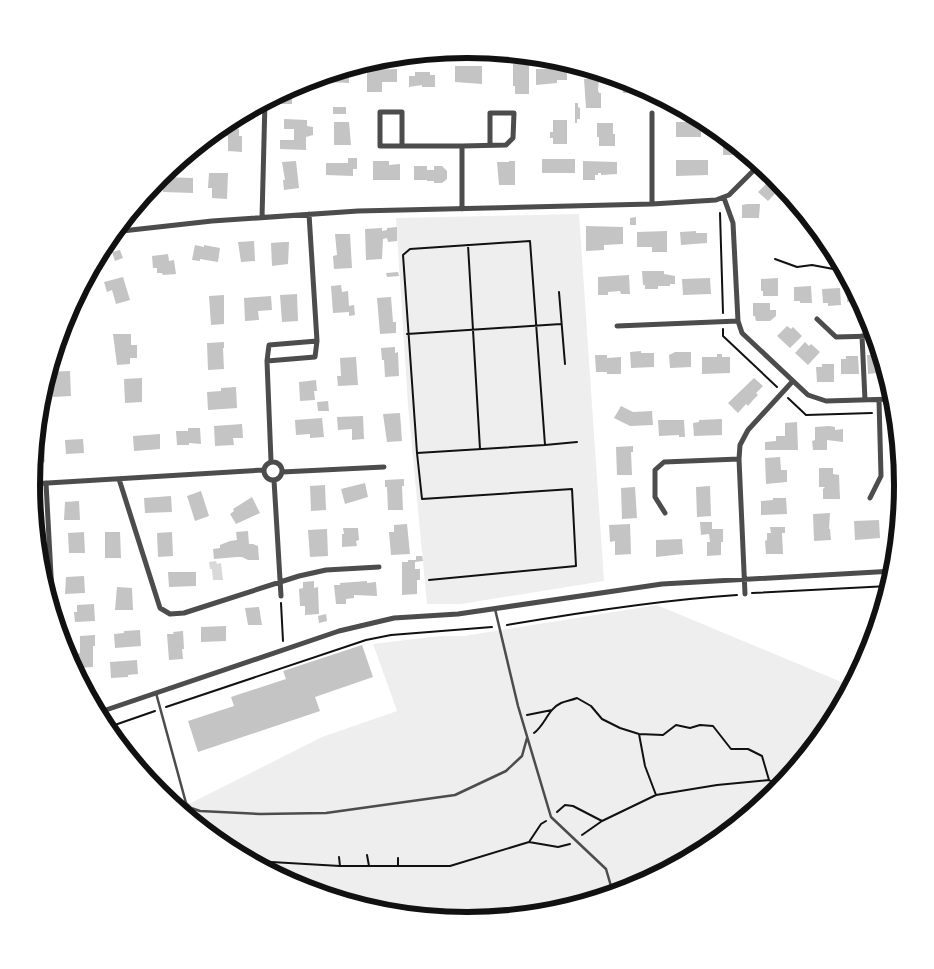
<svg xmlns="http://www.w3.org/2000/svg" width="934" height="969" font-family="'Noto Sans',sans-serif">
<rect width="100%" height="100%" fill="#fff"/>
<path fill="#eee" d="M579 214 604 581 461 604H427L408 405 396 218Z
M657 605 851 686 829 727 775 793 709 847 633 887 552 912 467 920 382 912 300 887 225 847 179 809 322 737 397 711 373 644 440 636H464Z"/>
<path fill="#d9d9d9" d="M216 561 217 564 221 563 223 580H213L212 569H210L209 562Z"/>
<path fill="#c4c4c4" d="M513 64H529V94H515V86H513Z
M353 66 352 76H349V83L325 82V74Z
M455 66H482V84L455 82Z
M556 67H567V80H557V83L536 85V69H556Z
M397 69V82H382V92H367V70Z
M415 72H430V75H435V87H422V85L409 87V76H415Z
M584 79H599L598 90 599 93H601V108H586Z
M623 79 646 88V93H623Z
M292 86V104H277V94Z
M575 103H578V107L580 108V119H577V123H575Z
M333 107H346V114H333Z
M248 110 246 122H233V118Z
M284 119 307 120V126L313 127V135L306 137V150L280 149V140H294V129H284Z
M553 120H567V144H553V138H550V132H553Z
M334 122H349L351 145H334Z
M676 122H701V137H676Z
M597 123H613V134H615V146H599V137H597Z
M221 128 239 129V136H242V152L228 151V136H221Z
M723 133 738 146V155H723Z
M348 158H357V169H353V176L326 175V163H348Z
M542 159H575V173H542Z
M676 160H708V175L676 176Z
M296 161 299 188 284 190 283 180H285L282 162Z
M373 161H389V165L400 164V180H373Z
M509 161H515V185H499L497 162H509Z
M583 161 617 162V174L601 175V173H598V175H595V180H583Z
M414 166H427V170H434V166H442L447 171V179L442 183H434V181H427V180H414Z
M209 173H228L227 199 212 198V188H208Z
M774 176 783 185 768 201 758 192Z
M164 177 193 178V193L163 192Z
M747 204H760L759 218H742V205Z
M636 217V225H630V218Z
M586 226 623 227V244L604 245V250L586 251Z
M397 227V241L388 242 387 238 383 239 382 259 366 260 365 229 382 228V231L387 230V228Z
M667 231V252H652V247H637V232Z
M696 231V233H707V243L681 245 680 232Z
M335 234H350L352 268 334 269 333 256 337 255Z
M254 241 255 261 241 262 238 242Z
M284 242H289L288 264 272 266 271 243Z
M195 245 204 247V245L220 248 218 262 200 259V261L192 260Z
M120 250 123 258 115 261 112 252Z
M168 254 169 261 174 260 176 274 163 275 162 273H157V268H153L152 256Z
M642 271H664V274L675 276V284H670V286H658V289H645V285H643Z
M398 272 399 276 387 277 386 273Z
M629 275 630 294H621L620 291 608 292V295H598V277Z
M123 277 130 300 116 304 112 290 107 292 104 282Z
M710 278 711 294 683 295 682 279Z
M778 278V296H763V291H761V279Z
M341 285 342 292 348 291 349 306 354 305 355 315 349 316V312L333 313 331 286Z
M811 286 812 303H800V301H794V287Z
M840 288 841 305 828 306V303H823L822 289Z
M847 288H854L862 304 853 305V302H847Z
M297 294 298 321 282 322 280 295Z
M224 295V324L211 325 209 296Z
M271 296 272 310 258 311 259 320 245 321 244 298Z
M391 297 393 322H396V333L380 334 377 298Z
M753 303H770V310H776V316L770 321H756L755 316H753Z
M787 326 791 329 793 327 802 336 790 348 777 336Z
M113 334H131V345H137V358H130V364L117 365Z
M224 342V348H223L224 369 208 370 207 343Z
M805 342 809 346 811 344 820 352 808 365 795 353Z
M395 347V353L398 352 399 376 385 377 384 360H382L381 348Z
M641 351V353H654V367L631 368 630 352Z
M675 352H691V367L670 368 669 355Z
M717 354H722V357H730V373L702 374V357H717Z
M595 355H607V358L621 357V374H607V372H596Z
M867 355H879V358L882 357 885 372 868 374Z
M846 356H858L859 374H841V359H846Z
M356 357 358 385 338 386 337 376H341L340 358Z
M822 364H834V382H817L816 367H822Z
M70 371 71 396 53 397 52 385H44L48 372Z
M142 378V402L125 403 124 379Z
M754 378 763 386 756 393 758 395 753 400 748 406 746 404 738 413 728 403Z
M316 380 317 391H314L315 400 300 401 299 382Z
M236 387 237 408 208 410 207 392 221 391V388Z
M328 401 329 411H318L317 402Z
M621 406 633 412 652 411 653 425 630 426 614 418Z
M400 413 402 441 387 442 383 414Z
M363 416 364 439 352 440V429L338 430 337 417Z
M322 418 324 437 310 438V434L296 435 295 420Z
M722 419V435L694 436 693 423 699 422V420Z
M658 420H684L685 437H679V435L659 436Z
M797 422 798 450H765V442L776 441V436H785V423Z
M242 424 243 438H233L234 445 215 446 214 426Z
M829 426 835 427V430L843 429V442L827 440V450H813L812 441 815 440V427Z
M188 428H200L201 444 189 443V445H177L176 431H188Z
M160 434V449L134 451 133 436Z
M83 439 84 453 66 454 65 440Z
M633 446V452H631L632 475H617L616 447Z
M35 448H44L45 462 33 464Z
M780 457 781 470H787V482L766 484 765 458Z
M819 468H833V474L839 475 840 499H823V489L825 487H819Z
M404 479V486H402L403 510H388L387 487H385V480Z
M365 483 368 497 345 504 341 489Z
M325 485 326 510 311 511 310 486Z
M710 486 711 516 697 517 696 487Z
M635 487 637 518 622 519 621 488Z
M201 491 209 516 195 521 187 496Z
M171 496 172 512 145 513 144 498Z
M252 497 260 513 236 524 230 514 234 511 233 509Z
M773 498H786L787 514 761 515V501L773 500Z
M79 501 80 520H64L65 502Z
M830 513 829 529H830L831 540 814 541 813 514Z
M879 520 880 538 855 540 854 521Z
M700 522H712V529H723V542H721V555L707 556V542H710L709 534 701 535Z
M407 524 410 554 391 555 389 532H394V525Z
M630 524 631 554 615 555V541L610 542 609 525Z
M770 527H785V533H782L783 554H766L765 541 767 540V533H771Z
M343 528H358L359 540 356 541 357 546 342 547V534H344Z
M327 529 328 556 310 557 308 530Z
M248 531 249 544H253L258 546 259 560H248L242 557H237L214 559 213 549 220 548V545L230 541 237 540 236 532Z
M84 532 85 553H69L68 533Z
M105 532H120L121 558H105Z
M172 532 173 556 158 557 157 533Z
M682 539 683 554 656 557V540Z
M416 556H422L423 561 415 562V569H420V580H417V594L402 595V562H408V560H416Z
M168 572H196V586L169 587Z
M84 576 85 593 65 594 66 577Z
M314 581V588L318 587 319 614 305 615V606H300L299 589 303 588V582Z
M367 581V583L376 582 377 596 354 595V598L346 599V604H336L334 585H340V583Z
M117 587 132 588 133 610H115Z
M94 604 95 621 75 622 74 612H77V605Z
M259 607 262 625H248L245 608Z
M326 614 327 621 319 623 318 616Z
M226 626V641L201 642V627Z
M140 630 141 646 115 648 114 634 124 633V631Z
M183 631 184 649H182L183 659 169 660 167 634H174L173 632Z
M95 635V646H93V667L77 668V654L80 653V636Z
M362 645 373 677 315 697 320 711 198 752 188 721 234 706 231 697 286 679 283 671Z
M137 660 138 674 128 675V677L111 678 110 662Z"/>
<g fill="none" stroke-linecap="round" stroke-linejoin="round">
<path stroke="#111" stroke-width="2" d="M720 213 723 313
M530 241 545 445 417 453 403 255 410 249Z
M468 245 480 449
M775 259 797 267 812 265 844 271
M559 292 565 364
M723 329V336L777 387
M407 334 561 324
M788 398 806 415 872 413
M886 413H896
M545 445 577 442
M417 453 422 499 572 489 576 566 429 580
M752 593 889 586
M281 603 283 641
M507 625C583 612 660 600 737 595
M166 707 366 640 391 635 492 627
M527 715 552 710
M106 728 155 711
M534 733C545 725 548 709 561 703 566 701 572 700 577 698L591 706 602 719 620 728 639 734 663 735 676 725 690 728 700 725 713 726 731 749H748L762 756 769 780 780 787
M639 734 645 766 656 795
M172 803 175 794
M557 812 565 805 573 806 602 821 656 795 717 785 769 780
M582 835 602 821
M529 842 558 847 570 844
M367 855 369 866
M339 857 340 866
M398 858V866
M252 861 340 866H450L529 842 541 824 546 821
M453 919H479"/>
<path stroke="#4c4c4c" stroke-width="2.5" d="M495 609 518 706 551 817 606 869 613 893
M156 693 186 803 191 808 200 811 260 814 326 813 455 795 506 771 522 756 527 738"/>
<path stroke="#4c4c4c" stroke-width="5" d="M402 146H380V112H402V146H462V209
M462 146 506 145 513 138 514 113H490V145
M724 198 733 223 738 321 742 333 808 395 826 401 894 399
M652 204V113
M262 218 265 101
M113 232 212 221 358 211 652 204 716 200 729 195 760 164
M817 319 836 337 875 336
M617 326 738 321
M862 336 865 400
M267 361 315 357 317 341 309 214
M271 461 267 361 269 345 317 341
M264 471a9 9 0 1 1 18 0a9 9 0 1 1-18 0Z
M282 472 384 467
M119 479 160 608 170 614 184 613 299 576 326 570 379 567
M274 480 281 596
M46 483 53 612
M31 484 263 470
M870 498 881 476 879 400
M665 513 655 497V470L664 462 739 459
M745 594 739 459 740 445 748 430 792 382
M97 713 339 631 394 618 458 614 662 584 894 571"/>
</g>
<path d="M0 0H934V969H0ZM40 485a427 427 0 1 1 854 0a427 427 0 1 1-854 0Z" fill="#fff" fill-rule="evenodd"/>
<path fill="none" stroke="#111" stroke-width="6" d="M40 485a427 427 0 1 1 854 0a427 427 0 1 1-854 0Z"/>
</svg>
